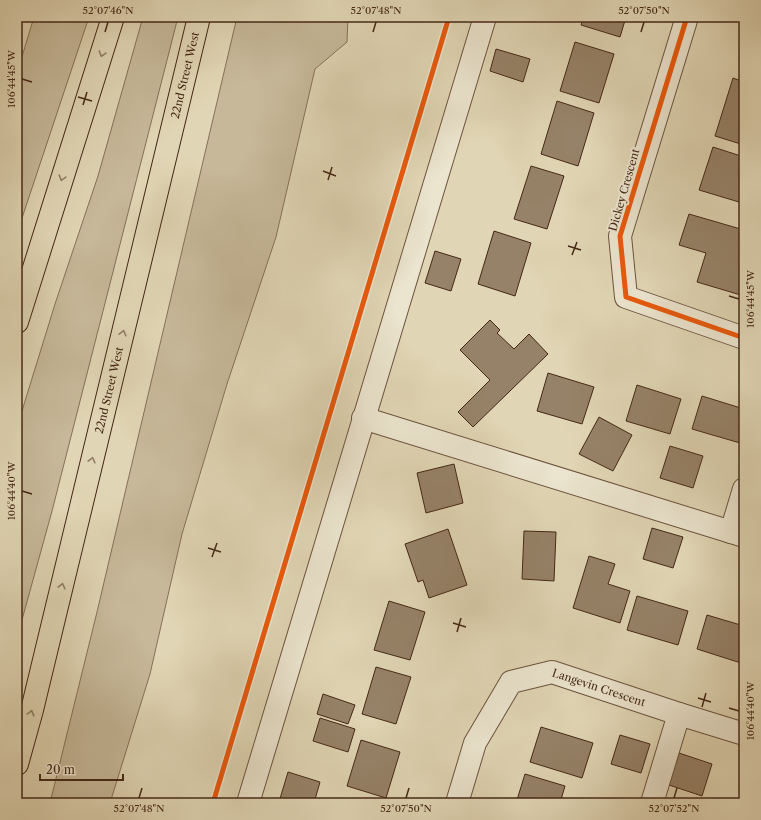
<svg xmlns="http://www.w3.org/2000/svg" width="761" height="820" font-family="'Libre Caslon Text',serif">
<rect width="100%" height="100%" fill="#e0d5b4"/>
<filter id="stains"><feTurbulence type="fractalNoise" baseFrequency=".005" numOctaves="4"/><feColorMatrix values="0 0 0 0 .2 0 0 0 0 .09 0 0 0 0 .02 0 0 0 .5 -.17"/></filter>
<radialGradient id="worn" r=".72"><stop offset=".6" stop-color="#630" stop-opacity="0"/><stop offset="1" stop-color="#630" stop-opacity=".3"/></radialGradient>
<path fill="#c6b899" stroke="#867058" d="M34 17H89L17 233V73Z
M143 17H178L52 511 17 638V427L55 304 98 176Z
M237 17H348L347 42 315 69 276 237 227 384 182 534 150 674 110 803H50L97 612Z"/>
<path fill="#968268" stroke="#452816" d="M584 17H626L620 37 581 25Z
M575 42 614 54 599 103 560 91Z
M496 49 530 59 523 82 490 71Z
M733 78 744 82V145L715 136Z
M557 101 594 113 578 166 541 154Z
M713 147 744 157V186L739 202 699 190Z
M531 166 564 176 547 229 514 219Z
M689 214 744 230V296L697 282 706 253 679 245Z
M494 231 531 243 515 296 478 284Z
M435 251 461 259 451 291 425 283Z
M490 320 500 330 497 333 514 349 529 334 548 354 473 427 458 412 490 380 460 350Z
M548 373 594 387 582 424 537 411Z
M637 385 681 399 670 434 626 421Z
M702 396 744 409V429L740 443 692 429Z
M599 417 632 435 613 471 579 454Z
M670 446 703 456 693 488 660 478Z
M454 464 463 503 426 513 417 473Z
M652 528 683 537 673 568 643 559Z
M448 529 467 585 429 598 423 580 418 582 405 544Z
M524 531 556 532 554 581 522 579Z
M589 556 615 564 608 584 630 591 620 623 573 608Z
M637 596 688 611 678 645 627 630Z
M389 601 425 612 410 660 374 650Z
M707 615 744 626V664L697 649Z
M376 667 411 677 396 724 362 714Z
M323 694 355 705 348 724 317 714Z
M320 718 355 729 348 752 313 741Z
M541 727 593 743 582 778 530 762Z
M620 735 650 744 641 773 611 764Z
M361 740 400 752 386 798 347 786Z
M679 753 712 764 702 796 669 785Z
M288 772 320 782 314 803 279 802Z
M525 774 565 786 560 803H516Z
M744 784V803H739Z
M349 799 364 803H348Z"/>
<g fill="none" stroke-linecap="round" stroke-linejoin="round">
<g stroke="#6c533e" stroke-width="24">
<g id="minor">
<path d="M687 17 620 236 626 297 744 338"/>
<path d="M363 418 744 536"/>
<path d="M731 532 744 489"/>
<path d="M248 803 485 17"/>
<path id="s1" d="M457 803 475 743 511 682 552 672 679 714 744 734"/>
<path d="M652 803 679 714"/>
</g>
</g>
<g stroke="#452816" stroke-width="24">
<g id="highway">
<path d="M17 322 113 17"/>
<path id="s2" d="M17 764 32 710 199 17"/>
</g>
</g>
<use href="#minor" stroke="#ebe4ce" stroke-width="22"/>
<use href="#highway" stroke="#e0d5b4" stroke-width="22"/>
<g stroke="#ebe4ce" stroke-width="8">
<path id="cycleway" d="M687 17 620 236 626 297 744 338
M213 803 449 17"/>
</g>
<use href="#cycleway" stroke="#e8590c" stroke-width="5"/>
</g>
<defs><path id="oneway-chevron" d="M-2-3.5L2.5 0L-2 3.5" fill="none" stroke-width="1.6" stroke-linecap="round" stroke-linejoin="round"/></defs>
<g stroke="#927e65">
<use href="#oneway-chevron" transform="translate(102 54) rotate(107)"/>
<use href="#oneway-chevron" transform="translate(62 178) rotate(107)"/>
<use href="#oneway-chevron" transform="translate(123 333) rotate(-76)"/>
<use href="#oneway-chevron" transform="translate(92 460) rotate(-76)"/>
<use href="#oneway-chevron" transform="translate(62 586) rotate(-76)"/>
<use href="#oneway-chevron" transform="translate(31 713) rotate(-75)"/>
</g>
<path fill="none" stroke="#452816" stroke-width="1.5" d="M105 32 108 22M373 32 376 22M641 32 644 22M22 79 32 82M78 97 92 101M83 105 87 92M323 171 336 176M328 180 332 167M568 246 581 250M572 255 577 242M729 296 739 299M22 491 32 494M208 548 221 552M212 557 217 543M453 623 466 627M457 632 461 618M698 698 711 702M702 707 706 693M729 708 739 711M139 798 142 788M406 798 409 788M674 798 677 788"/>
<g text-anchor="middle" stroke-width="4" stroke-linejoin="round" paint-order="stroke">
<g font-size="11" fill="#452816" stroke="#ebe4ce">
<text dy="4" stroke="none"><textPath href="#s2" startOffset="709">22nd Street West</textPath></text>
<text transform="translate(624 190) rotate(-74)" y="4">Dickey Crescent</text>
<text dy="4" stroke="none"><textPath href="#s2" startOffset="385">22nd Street West</textPath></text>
<text dy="4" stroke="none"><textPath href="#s1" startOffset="225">Langevin Crescent</textPath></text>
</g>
</g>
<rect width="761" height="820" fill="none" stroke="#e0d5b4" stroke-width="44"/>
<path d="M40 774v6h83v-6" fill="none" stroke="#452816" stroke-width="2"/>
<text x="46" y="774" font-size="12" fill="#452816" stroke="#ebe4ce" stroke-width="3" paint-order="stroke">20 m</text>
<rect x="22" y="22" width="717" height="776" fill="none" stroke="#452816" stroke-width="1.5"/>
<g font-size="10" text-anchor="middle" fill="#452816">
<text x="108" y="14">52°07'46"N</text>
<text x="376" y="14">52°07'48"N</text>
<text x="644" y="14">52°07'50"N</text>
<text transform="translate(11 79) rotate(-90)" y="4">106°44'45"W</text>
<text transform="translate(750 299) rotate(-90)" y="4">106°44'45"W</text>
<text transform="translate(11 491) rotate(-90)" y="4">106°44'40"W</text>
<text transform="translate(750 711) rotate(-90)" y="4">106°44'40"W</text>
<text x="139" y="812">52°07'48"N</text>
<text x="406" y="812">52°07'50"N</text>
<text x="674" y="812">52°07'52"N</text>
</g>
<rect width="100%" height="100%" filter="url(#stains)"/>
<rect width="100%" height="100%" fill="url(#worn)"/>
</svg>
